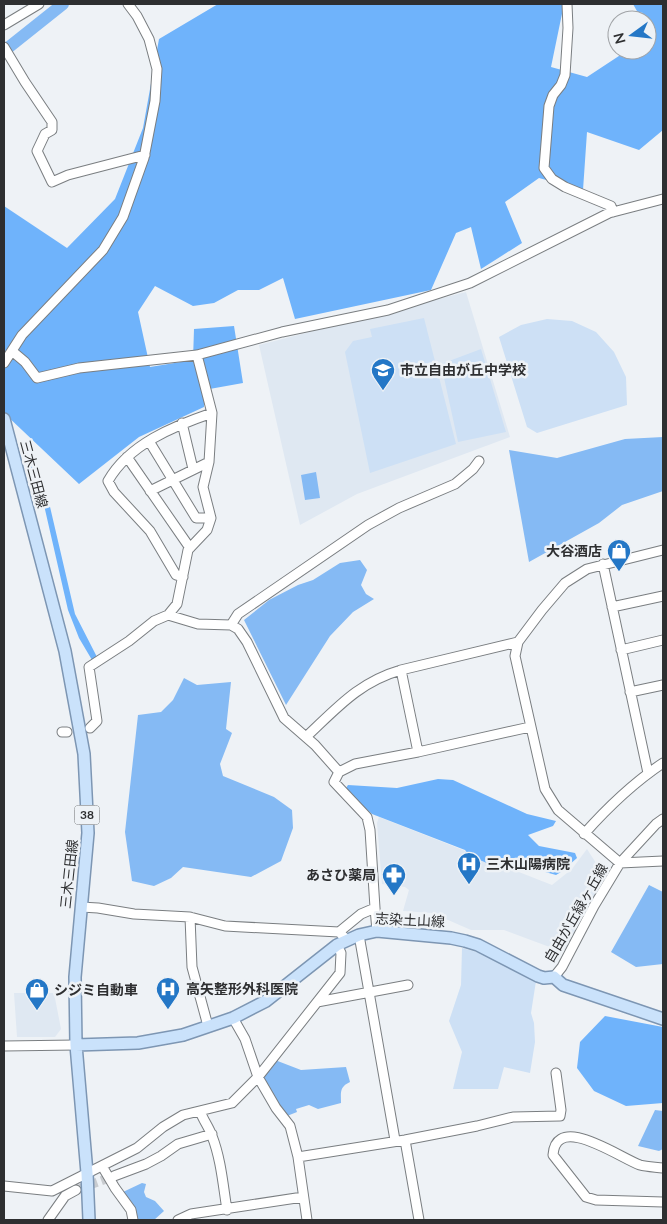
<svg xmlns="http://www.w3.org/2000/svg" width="667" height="1224" font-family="Lato,'Noto Sans JP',sans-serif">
<rect width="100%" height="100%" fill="#eef2f6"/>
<path fill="#dfe8f2" d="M466 292 510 437 357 494 300 525 259 345Z
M379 817 552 885 572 869 587 849 605 877 563 952 504 930H471L432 913 403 911 409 890 405 887 382 884 377 823Z
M14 993H54L61 1029 55 1037H17Z"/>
<path fill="#cde0f5" d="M424 318 456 444 370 473 345 352 353 341 372 337 370 329Z
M547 319 572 321 596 332 614 352 626 377 627 405 537 433 527 427 499 337 521 325Z
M481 349 506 432 458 442 441 364Z
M462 948 485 954 536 981 531 1013 534 1023 535 1042 530 1073 504 1067 498 1089H453L462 1052 449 1021 461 985Z"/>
<path fill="#6fb3fb" d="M218 4H564L551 67 587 77 628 50H647V38L650 35 647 29V20H642L633 4H663V130L639 150 587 132 583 190 539 178 505 202 522 243 481 269 471 227 456 233 431 290 295 319 283 278 259 290H238L214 303 193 306 155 286 138 312 150 367 193 360 194 329 234 326 243 383 204 390V407L139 437 79 484 4 413V206L67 248 115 199 143 128 159 39Z
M25 450 44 481 75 614 97 657 92 660 79 638 68 610 41 492 37 477 24 458Z
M438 779 453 780 527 814 556 821 553 826 528 835 539 846 570 852 575 853 577 858 561 872 556 875 531 868H499L470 856 465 850 372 814 358 802 346 788 348 785 397 788Z
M605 1016 663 1027V1103L626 1106 594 1091 577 1068 580 1042Z"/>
<path fill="#85baf4" d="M663 437V491L622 505 599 523 529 562 509 450 557 458 625 439Z
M316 472 320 498 305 500 301 475Z
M360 560 367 570 361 585 366 594 374 599 353 612 330 636 286 705 244 620 269 600 298 585 313 580 340 563Z
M184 678 197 685 231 682 226 729 232 733 220 764 223 776 274 797 292 810 293 828 281 861 251 877 183 867 171 878 154 886 132 881 125 832 138 715 161 712 173 700Z
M649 885 663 892V964L636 967 611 952Z
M275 1060 301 1070 346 1067 350 1082C339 1087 341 1093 341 1103L318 1109 309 1105 296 1109 297 1112 287 1116 275 1100 263 1079V1076Z
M655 1110 663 1111V1149L659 1151 638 1146Z
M142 1183 146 1184 144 1192 146 1197 155 1201 164 1211 154 1220H137L134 1208 123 1192Z"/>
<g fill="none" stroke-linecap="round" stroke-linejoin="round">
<path stroke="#85baf4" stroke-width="12" d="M4 51 63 4"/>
<path stroke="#c8cbcf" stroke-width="9" stroke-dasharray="9 4.5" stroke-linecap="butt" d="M76 1190 114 1176"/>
<g stroke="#7a7e81" stroke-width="11">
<path id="minor" d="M567 4 568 28 565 75 561 85 553 95 549 106 544 168 552 179 565 187 611 206 613 212
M4 25 39 4
M4 47 25 82 52 122V130L45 134 37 151 52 182 68 175 145 155
M12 351 25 362 37 378 79 368 197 355 282 332 388 310 470 283 609 213 663 199
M4 363 22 335 103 250 123 217 144 158 155 101 157 69 149 39 137 16 128 4
M182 423 193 469
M149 441 196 518H211
M127 457 190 548
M150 491 209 462
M663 550 587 569 565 583 542 610 518 642 515 656 545 789 558 810 620 863 663 861
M603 564 648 773
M183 577 176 575 150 531 114 492 108 481C129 444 174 426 212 413
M612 607 663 596
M168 615 198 624 231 625 238 629 247 642 284 718 315 745 339 772
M231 625 238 614 368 525 399 508 455 484 473 469 479 461
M518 642 401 670 418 752 530 727
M621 650 663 640
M630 692 663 685
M90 728 97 721 89 667 129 641 154 621 168 615 177 604 188 550 207 530 211 518 203 487 209 462 212 413 197 355
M62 732H67
M306 737C337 708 359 682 401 670
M584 834C608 807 633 783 663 763
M81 907 98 908 134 914 190 917 225 926 339 932
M375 908 377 931
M190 917 192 967 208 1026
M359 935 395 1140
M347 940 339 932 361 914 375 908 370 830 367 817 334 782 339 772 355 764 418 752
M554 977 562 967 594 906 620 863 656 824 663 819
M317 1002 408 985
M233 1018 245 1039 258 1077 276 1108 290 1126 298 1157 307 1220
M4 1046 76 1045
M200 1111C203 1120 209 1127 212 1136 221 1159 223 1185 227 1210
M405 1140 419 1220
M298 1157 405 1140 477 1126 513 1117 560 1116 561 1110 556 1073
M102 1166 115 1188 131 1210 133 1220
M663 1168C656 1167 647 1167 640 1165 620 1158 556 1112 553 1155L586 1197 596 1200 663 1202
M114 1176 146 1164 161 1156 178 1144 212 1134
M4 1186 52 1191 137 1148 163 1127 183 1115 232 1103 258 1077 340 973 341 953 337 945
M48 1220 65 1196 76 1190
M178 1220 191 1214 303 1197"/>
</g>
<g stroke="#7d96b3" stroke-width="14">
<path id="major" d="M4 419 65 651 84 754 88 833 75 977 76 1045 87 1173 89 1220
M76 1045 138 1043 183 1035 233 1018 266 1001 337 945 359 935 377 931 451 938 465 941 478 945 538 976 544 978 554 977 563 985 663 1019"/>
</g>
<use href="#minor" stroke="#fff" stroke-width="9"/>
<use href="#major" stroke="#cae2fb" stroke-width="11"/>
</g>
<defs>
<g id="school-pin" transform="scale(1.25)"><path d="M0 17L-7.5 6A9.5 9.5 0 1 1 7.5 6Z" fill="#2477c6" stroke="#eef2f6"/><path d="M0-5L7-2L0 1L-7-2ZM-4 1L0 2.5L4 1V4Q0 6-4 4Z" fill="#fff"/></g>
<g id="shop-pin" transform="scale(1.25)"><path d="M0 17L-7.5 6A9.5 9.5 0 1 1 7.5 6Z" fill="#2477c6" stroke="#eef2f6"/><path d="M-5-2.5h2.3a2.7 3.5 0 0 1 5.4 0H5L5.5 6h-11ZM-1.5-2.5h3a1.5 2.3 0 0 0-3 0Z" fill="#fff"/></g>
<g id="hospital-pin" transform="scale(1.25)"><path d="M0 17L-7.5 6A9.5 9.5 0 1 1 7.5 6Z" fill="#2477c6" stroke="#eef2f6"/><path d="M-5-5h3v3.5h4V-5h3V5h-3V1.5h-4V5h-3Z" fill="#fff"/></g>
<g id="pharmacy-pin" transform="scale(1.25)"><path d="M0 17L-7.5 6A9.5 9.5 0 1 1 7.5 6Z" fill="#2477c6" stroke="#eef2f6"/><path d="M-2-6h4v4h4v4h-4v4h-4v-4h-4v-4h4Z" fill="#fff"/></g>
</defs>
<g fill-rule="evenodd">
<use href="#school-pin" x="383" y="370"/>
<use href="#shop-pin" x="619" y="551"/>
<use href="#hospital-pin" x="469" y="864"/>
<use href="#pharmacy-pin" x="394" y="875"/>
<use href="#hospital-pin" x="168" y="989"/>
<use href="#shop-pin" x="37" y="990"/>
</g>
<g text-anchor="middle" stroke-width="5" stroke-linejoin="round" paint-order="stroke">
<rect fill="#eef2f6" stroke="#686a6c" stroke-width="1" x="74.5" y="805.5" width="25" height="19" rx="4"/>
<g font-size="12" font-weight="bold" fill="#2e2f31">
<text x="87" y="819">38</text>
</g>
<g font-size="14" font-weight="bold" fill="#2e2f31" stroke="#eef2f6" text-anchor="start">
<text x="400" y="375">市立自由が丘中学校</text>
<text x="602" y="556" text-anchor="end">大谷酒店</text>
<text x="486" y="869">三木山陽病院</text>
<text x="376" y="880" text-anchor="end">あさひ薬局</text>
<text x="186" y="994">高矢整形外科医院</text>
<text x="54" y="995">シジミ自動車</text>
</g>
<g font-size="14" fill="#2e2f31" stroke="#eef2f6">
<text transform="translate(34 474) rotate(75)" y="5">三木三田線</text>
<text transform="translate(69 874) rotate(-84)" y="5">三木三田線</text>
<text transform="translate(576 913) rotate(-60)" y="5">自由が丘緑ヶ丘線</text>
<text transform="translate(410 920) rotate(3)" y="5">志染土山線</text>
</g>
</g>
<rect width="667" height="1224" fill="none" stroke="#2e2f31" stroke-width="10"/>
<g transform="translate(632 35) rotate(255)"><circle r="24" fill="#eef2f6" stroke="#a1a4a7"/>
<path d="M0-4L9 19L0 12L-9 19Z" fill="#2477c6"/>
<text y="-8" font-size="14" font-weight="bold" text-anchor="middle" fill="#2e2f31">N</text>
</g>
</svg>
